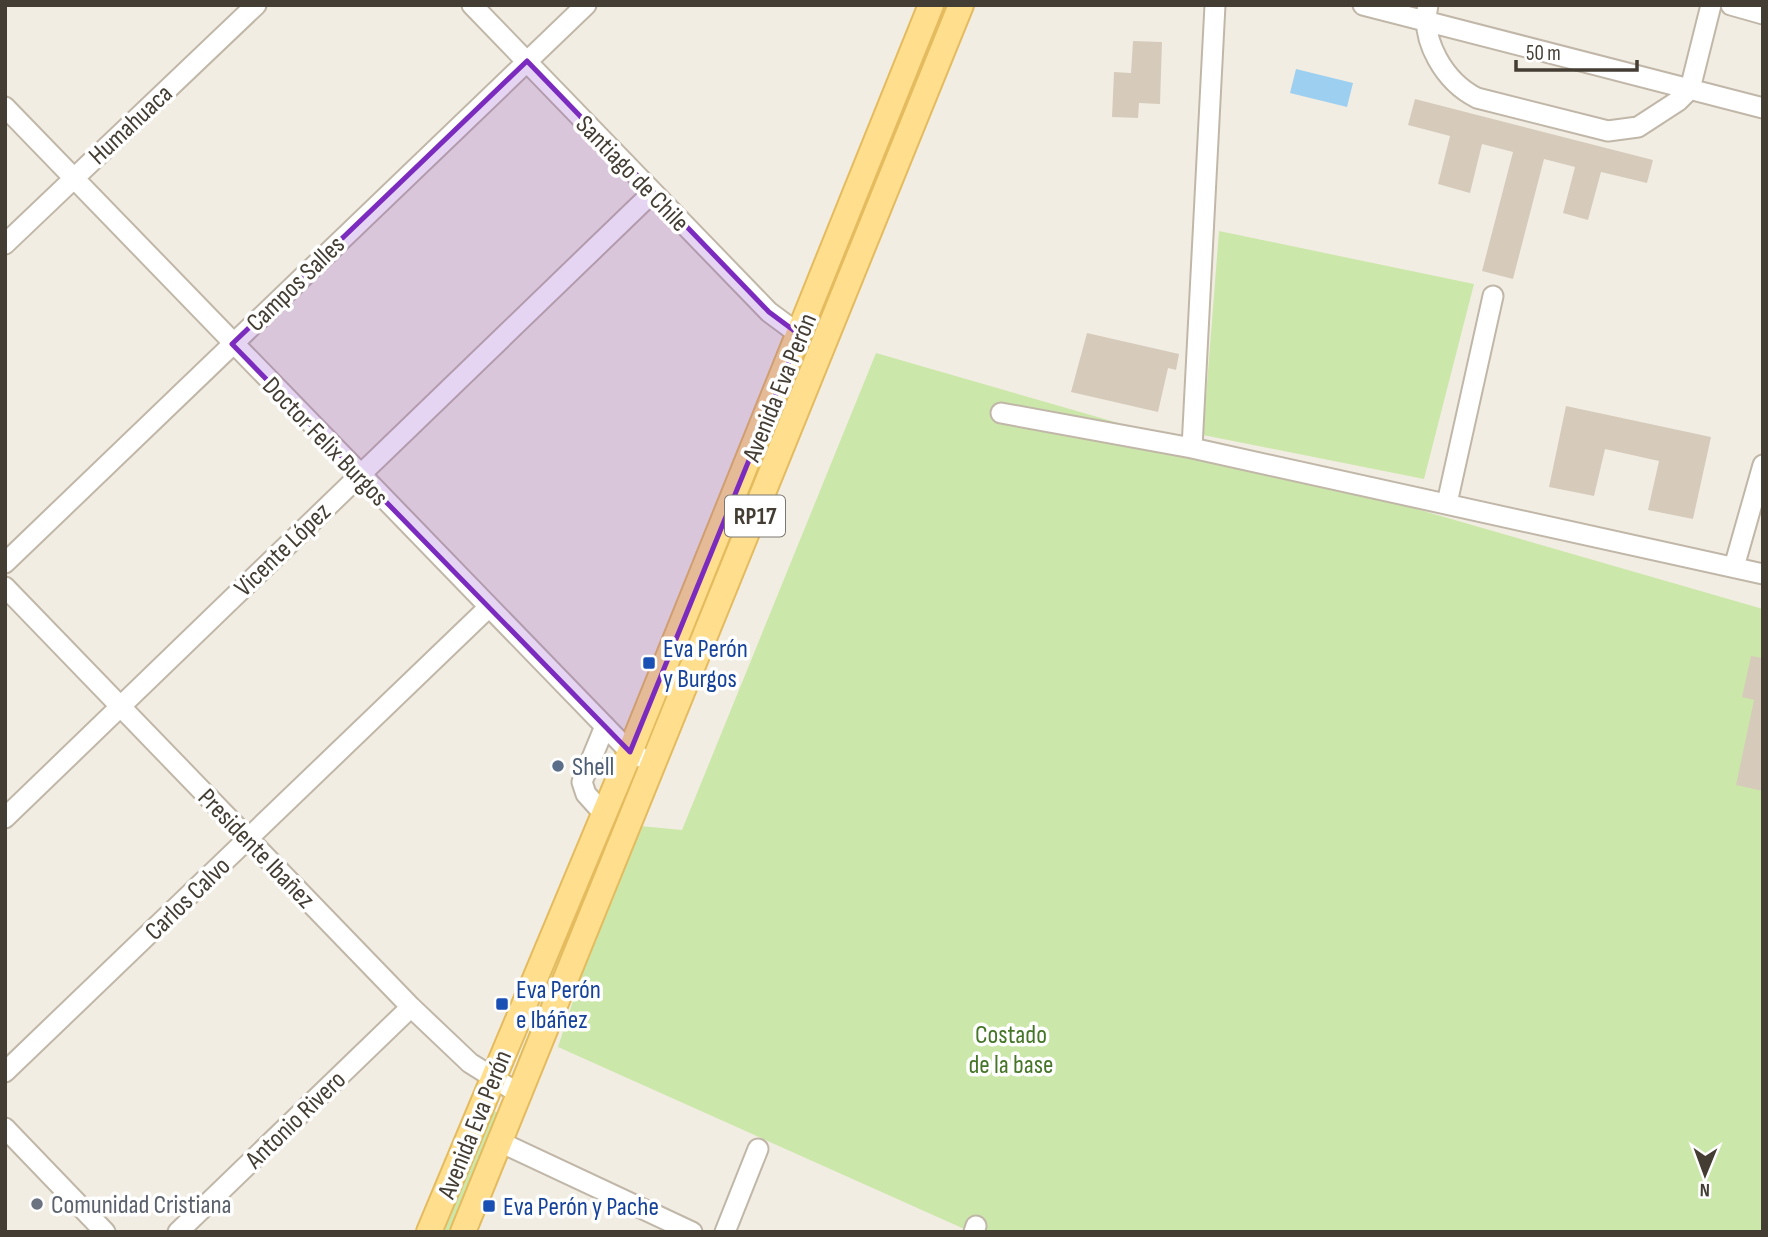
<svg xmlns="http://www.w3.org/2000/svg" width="1768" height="1237" font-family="'Sofia Sans Condensed',sans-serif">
<rect width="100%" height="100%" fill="#f2ede3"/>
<path fill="#cce7aa" d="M945 5H950L658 727H653Z
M1219 231 1474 284 1424 479 1203 435Z
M876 353 1763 609V1232H971L558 1047 630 825 682 830Z
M628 785 632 787 522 1061 518 1059Z
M494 1111 501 1114 450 1232H443Z"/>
<path fill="#9dcff0" d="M1296 69 1353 83 1347 107 1290 93Z"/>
<path fill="#d6cbbb" d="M1133 41 1162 42 1160 104 1139 103 1138 118 1112 117 1114 72 1131 73Z
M1415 99 1653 160 1647 183 1601 172 1588 220 1563 213 1575 167 1544 159 1513 279 1482 271 1513 152 1482 144 1470 193 1438 184 1450 136 1408 125Z
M1087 333 1179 354 1176 370 1168 368 1158 412 1071 392Z
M1566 406 1711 437 1693 519 1648 510 1659 461 1605 449 1594 496 1549 487Z
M1751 656 1763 658V791L1736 785 1754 700 1742 697Z"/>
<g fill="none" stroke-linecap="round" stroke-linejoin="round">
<g stroke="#c0b7a8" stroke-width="23">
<path id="minor" d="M472 5 769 312 800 335
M1363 5 1763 108
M1428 5C1420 41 1445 82 1477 98L1608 131 1638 127 1678 101 1690 89 1711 5
M1731 5 1763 14
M5 107 630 752 640 757
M5 244 256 5
M1001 413 1192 448 1763 574
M1192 448 1215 5
M1447 503 1493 296
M5 563 586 5
M1734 567 1763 465
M5 587 411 1007 470 1063 521 1095
M604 814 586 794 582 782 605 726
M5 818 651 194
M5 1072 489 607
M5 1128 105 1232
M500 1142 692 1232
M178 1232 411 1007
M725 1232 758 1149
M974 1232 976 1226"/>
</g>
<g stroke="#e4bb5e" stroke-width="28">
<path id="major" d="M429 1232 630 752 931 5
M463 1232 961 5"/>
</g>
<use href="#minor" stroke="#fff" stroke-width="19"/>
<use href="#major" stroke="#ffde8e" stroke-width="24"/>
</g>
<path fill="#7b2cbf" fill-opacity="0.2" stroke="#7b2cbf" stroke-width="5" stroke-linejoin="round" d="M527 61 769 312 800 335 630 752 232 344Z"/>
<g fill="#1a4fb4" stroke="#fff" stroke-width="2.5">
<rect x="642" y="656" width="14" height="14" rx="3.5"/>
<rect x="495" y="997" width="14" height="14" rx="3.5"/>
<rect x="482" y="1199" width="14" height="14" rx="3.5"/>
</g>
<circle fill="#5c6f8a" stroke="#fff" stroke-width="2.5" cx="558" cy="766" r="7"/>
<circle fill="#6b7280" stroke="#fff" stroke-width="2.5" cx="37" cy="1204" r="7"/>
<g text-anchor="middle" stroke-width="7" stroke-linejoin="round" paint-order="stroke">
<rect fill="#fff" stroke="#7b7770" stroke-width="2" x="725" y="495.5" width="60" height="41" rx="5"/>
<g font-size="24" font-weight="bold" fill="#433d33">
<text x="755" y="524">RP17</text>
</g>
<g font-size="26" fill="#433d33" stroke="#fff">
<text transform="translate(130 124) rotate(-43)" y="9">Humahuaca</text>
<text transform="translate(633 173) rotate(46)" y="9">Santiago de Chile</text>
<text transform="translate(295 283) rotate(-44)" y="9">Campos Salles</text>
<text transform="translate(779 387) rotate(-68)" y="9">Avenida Eva Perón</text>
<text transform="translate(326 441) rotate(46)" y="9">Doctor Felix Burgos</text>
<text transform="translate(282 549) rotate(-44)" y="9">Vicente López</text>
<text transform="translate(257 848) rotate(46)" y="9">Presidente Ibañez</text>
<text transform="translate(187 898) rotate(-44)" y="9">Carlos Calvo</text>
<text transform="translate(295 1119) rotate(-44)" y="9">Antonio Rivero</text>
<text transform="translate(474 1124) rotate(-68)" y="9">Avenida Eva Perón</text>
</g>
<g font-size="26" fill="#164399" stroke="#fff" text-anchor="start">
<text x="663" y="657">Eva Perón<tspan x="663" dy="30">y Burgos</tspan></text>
<text x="516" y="998">Eva Perón<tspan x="516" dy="30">e Ibáñez</tspan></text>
<text x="503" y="1215">Eva Perón y Pache</text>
</g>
<g font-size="26" fill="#4e5e75" stroke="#fff" text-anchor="start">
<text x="572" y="775">Shell</text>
</g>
<g font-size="26" fill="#457527" stroke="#fff">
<text x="1011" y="1043">Costado<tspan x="1011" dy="30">de la base</tspan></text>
</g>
<g font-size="26" fill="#5b616d" stroke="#fff" text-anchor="start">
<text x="51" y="1213">Comunidad Cristiana</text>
</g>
</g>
<rect width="1768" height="1237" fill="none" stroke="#433d33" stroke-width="14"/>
<g transform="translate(1705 1174) rotate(181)" stroke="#ffffff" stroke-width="5" paint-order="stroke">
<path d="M0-5L12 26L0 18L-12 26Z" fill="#433d33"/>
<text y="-10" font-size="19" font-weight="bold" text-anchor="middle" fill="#433d33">N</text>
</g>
<path d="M1516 60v10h121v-10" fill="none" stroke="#433d33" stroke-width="3.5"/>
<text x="1526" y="60" font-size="21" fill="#433d33" stroke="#ffffff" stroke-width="5" paint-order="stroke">50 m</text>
</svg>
